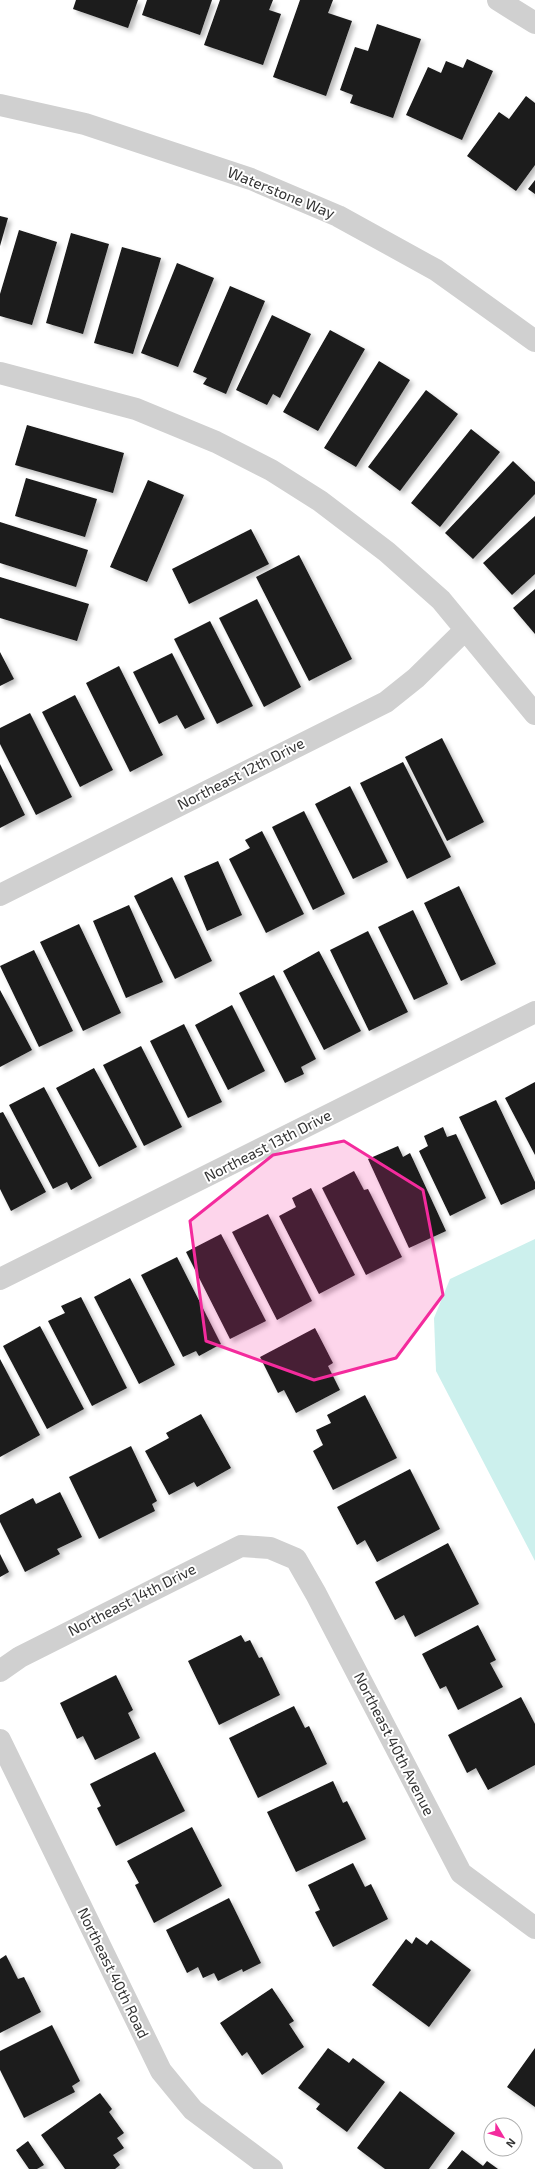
<svg xmlns="http://www.w3.org/2000/svg" width="535" height="2169" font-family="'Exo 2',sans-serif">
<defs>
<filter id="shadow"><feDropShadow dx="3.5" dy="3.5" stdDeviation="2" flood-color="#0004"/></filter>
</defs>
<rect width="100%" height="100%" fill="#fff"/>
<path fill="#ccf0ed" d="M535 1239V1561L436 1371 434 1318 450 1279Z"/>
<path fill="#1a1a1a" filter="url(#shadow)" d="M76 0H138L128 28 73 9Z
M147 0H212L200 35 142 15Z
M220 0H273L269 10 281 14 263 65 204 45Z
M300 0H333L328 13 352 21 326 96 273 77Z
M377 24 421 39 393 118 350 103 353 95 340 90 355 47 368 51Z
M467 59 493 71 462 140 406 115 428 67 441 73 446 61 463 68Z
M526 96 535 103V165L516 191 467 156 499 112 509 119Z
M535 180V194L528 189Z
M0 216 8 218 0 246Z
M19 230 57 242 32 325 0 316V294Z
M71 233 109 244 83 334 46 323Z
M122 247 161 258 133 354 94 343Z
M177 263 214 278 178 367 141 353Z
M230 286 265 301 226 394 203 384 207 378 193 372Z
M272 315 311 334 280 398 273 394 267 405 236 390Z
M330 330 365 349 318 431 283 412Z
M379 361 410 380 356 467 324 448Z
M426 390 458 414 400 491 368 467Z
M27 425 124 453 113 493 15 465Z
M471 429 500 452 440 527 411 503Z
M513 461 535 482V494L473 559 445 533Z
M26 478 97 499 85 537 15 516Z
M148 480 184 495 147 582 110 567Z
M535 516V574L512 595 483 563Z
M0 522 88 550 76 587 0 563Z
M251 529 269 564 189 604 172 569Z
M299 555 352 659 309 681 256 577Z
M0 577 89 604 77 641 0 618Z
M535 589V634L513 608Z
M257 599 301 687 264 707 219 618Z
M210 621 253 706 217 724 174 639Z
M0 652 14 679 0 686Z
M172 653 205 719 185 729 177 715 159 724 133 672Z
M119 666 163 755 130 772 86 683Z
M75 695 113 770 80 787 42 712Z
M30 713 72 797 36 815 0 744V728Z
M442 738 484 822 447 841 405 757Z
M403 762 451 857 407 879 360 783Z
M0 764 25 815 0 828Z
M350 786 388 862 353 879 315 804Z
M304 811 345 894 313 910 272 827Z
M262 831 304 914 266 933 229 859 250 848 245 840Z
M218 861 242 915 207 931 184 876Z
M172 877 212 961 175 979 134 896Z
M459 886 496 964 461 981 424 903Z
M129 905 163 982 126 998 93 921Z
M413 910 448 984 414 1000 378 927Z
M79 924 121 1013 83 1031 40 942Z
M368 931 408 1012 369 1031 330 950Z
M34 950 73 1031 39 1047 0 966Z
M319 951 361 1031 324 1050 283 971Z
M274 975 316 1059 301 1067 304 1074 285 1083 239 993Z
M0 990 32 1050 0 1067Z
M232 1005 265 1071 228 1090 195 1025Z
M184 1024 222 1102 188 1118 150 1041Z
M141 1046 182 1127 144 1146 103 1065Z
M94 1068 137 1147 99 1167 56 1088Z
M535 1082V1155L505 1098Z
M44 1087 92 1178 71 1190 67 1182 53 1189 9 1105Z
M496 1100 535 1182V1189L501 1205 459 1117Z
M3 1112 46 1192 11 1211 0 1189V1113Z
M443 1127 447 1137 456 1134 486 1198 450 1216 419 1151 428 1146 424 1136Z
M398 1146 403 1157 410 1153 446 1231 409 1248 368 1159Z
M354 1171 364 1190 368 1189 402 1257 366 1275 322 1188Z
M311 1188 355 1275 319 1294 279 1216 296 1207 292 1198Z
M268 1214 312 1301 277 1320 232 1232Z
M221 1234 266 1321 230 1339 186 1252Z
M177 1257 221 1344 199 1356 196 1351 183 1357 141 1275Z
M130 1278 175 1365 139 1384 94 1297Z
M81 1297 127 1388 92 1406 48 1321 65 1313 61 1306Z
M40 1326 84 1409 47 1429 3 1346Z
M315 1328 333 1363 328 1366 340 1390 296 1413 284 1390 278 1393 260 1357Z
M0 1359 40 1435 0 1457Z
M365 1395 397 1458 333 1490 313 1451 323 1445 316 1430 331 1423 327 1415Z
M201 1414 231 1468 197 1487 194 1482 169 1495 145 1451 169 1438 166 1433Z
M131 1446 157 1501 152 1504 155 1511 99 1539 69 1477Z
M410 1469 440 1529 377 1562 365 1540 357 1545 337 1507Z
M60 1492 82 1537 57 1549 60 1554 25 1572 0 1522V1515L33 1498 36 1504Z
M448 1543 479 1604 415 1637 404 1615 395 1620 375 1582Z
M0 1554 9 1572 0 1577Z
M478 1625 496 1660 490 1663 503 1687 458 1710 446 1686 440 1689 422 1654Z
M241 1635 245 1642 250 1640 259 1658 262 1657 280 1695 219 1725 188 1661Z
M116 1675 133 1710 128 1713 140 1738 95 1760 83 1736 77 1739 60 1703Z
M521 1697 535 1724V1765L488 1790 476 1768 467 1773 448 1735Z
M294 1706 305 1728 309 1726 327 1764 258 1798 229 1738Z
M155 1752 185 1811 116 1846 97 1808 101 1806 90 1784Z
M333 1781 343 1803 347 1801 366 1839 296 1872 267 1812Z
M192 1827 222 1886 154 1923 135 1885 139 1883 127 1861Z
M353 1863 365 1887 371 1884 388 1919 333 1947 315 1912 320 1910 308 1885Z
M229 1898 261 1963 243 1972 242 1969 218 1981 214 1973 203 1978 198 1967 187 1973 166 1930Z
M416 1937 427 1945 431 1940 471 1970 429 2027 372 1985 406 1939 412 1944Z
M6 1955 18 1979 24 1977 41 2012 0 2033V1959Z
M272 1988 294 2021 289 2024 304 2047 262 2075 247 2052 242 2056 220 2023Z
M52 2025 80 2081 72 2086 75 2092 24 2118 0 2070V2051Z
M328 2048 349 2063 353 2058 385 2082 347 2132 316 2109 320 2104 298 2088Z
M535 2048V2107L507 2087Z
M400 2091 455 2133 429 2169H385L357 2148Z
M100 2093 112 2109 109 2112 124 2133 117 2138 124 2148 113 2155 120 2165 115 2169H65L41 2135Z
M28 2141 44 2165 37 2169H29L16 2150Z
M462 2150 483 2166 487 2161 498 2169H447Z"/>
<g fill="none" stroke-linecap="round" stroke-linejoin="round">
<path stroke="#d0d0d0" stroke-width="22" d="M498 0 535 23
M0 105 85 124 251 179 338 216 436 270 535 341
M0 373 136 409 216 442 271 470 320 501 387 552 441 600 535 714
M0 895 386 702 416 678 465 630
M0 1279 535 1012
M0 1671 20 1657 241 1546 270 1548 296 1559 316 1594 461 1873 535 1928
M0 1740 161 2071 193 2110 272 2169"/>
</g>
<path fill="#f42b9d" fill-opacity="0.2" stroke="#f42b9d" stroke-width="3" stroke-linejoin="round" d="M344 1141 423 1190 443 1295 396 1358 314 1380 206 1341 190 1221 273 1155Z"/>
<g text-anchor="middle" stroke-width="4" stroke-linejoin="round" paint-order="stroke">
<g font-size="15" fill="#333" stroke="#fff">
<text transform="translate(281 193) rotate(22)" y="5">Waterstone Way</text>
<text transform="translate(241 774) rotate(-27)" y="5">Northeast 12th Drive</text>
<text transform="translate(268 1146) rotate(-27)" y="5">Northeast 13th Drive</text>
<text transform="translate(132 1600) rotate(-27)" y="5">Northeast 14th Drive</text>
<text transform="translate(394 1744) rotate(63)" y="5">Northeast 40th Avenue</text>
<text transform="translate(113 1973) rotate(64)" y="5">Northeast 40th Road</text>
</g>
</g>
<g transform="translate(503 2137) rotate(128)"><circle r="19" fill="#ffffff" stroke="#adadad"/>
<path d="M0-3L7 15L0 10L-7 15Z" fill="#f42b9d"/>
<text y="-6" font-size="11" font-weight="bold" text-anchor="middle" fill="#333333">N</text>
</g>
</svg>
